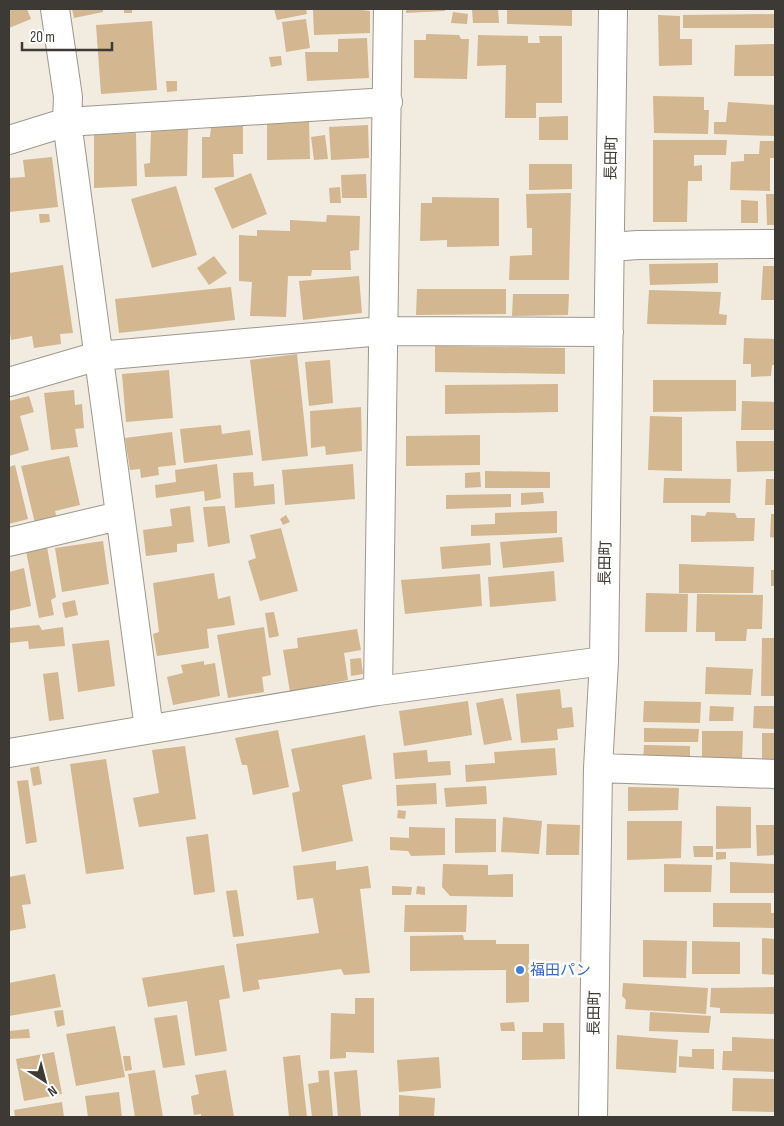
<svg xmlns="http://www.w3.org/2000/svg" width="784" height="1126" font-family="'Sofia Sans Condensed','Noto Sans JP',sans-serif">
<rect width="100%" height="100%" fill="#f2ebe0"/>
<path fill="#d2b790" d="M9 9H27L31 19 9 28Z
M72 9H103V12L74 18Z
M124 9H132V13H124Z
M274 9H306L307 14 277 20Z
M313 9H362V10L370 11V33L314 35Z
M406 9H445V11L406 13Z
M472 9H498L499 23H473Z
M507 9 572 10V26L507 24Z
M453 12 468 14 467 24 451 23Z
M775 14V28H683V15Z
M658 15 680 16V39H692V65L659 66Z
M306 19 310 48 286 52 282 22Z
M152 21 157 90 101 94 96 25Z
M426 34 459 35 461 39H469L467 79 414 78V40H426Z
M478 35 528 36V43H540L539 36H562V103H536V118H505L506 65 477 66Z
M367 38 369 78 307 81 305 52H338V39Z
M775 44V76H734L735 45Z
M281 56 282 65 271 67 269 57Z
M166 81H177V91L167 92Z
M653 96 704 97V110H709L708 134 654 133Z
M728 102 775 105V136L714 134V122H726Z
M568 116V140H539V117Z
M309 122 310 159 267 160V123Z
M368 125 369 158 331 160 329 127Z
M211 126H243V154H233L234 177 202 178V137H210Z
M188 129 187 176 145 177 144 164 150 163 151 130Z
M136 133 137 186 94 188V134Z
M325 135 328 159 314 160 311 137Z
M653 140H727L726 155H694V166L702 165V181H688L687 222H653Z
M760 141H775V158H770V191L730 190 731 162 744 161V154H759Z
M52 157 58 207 9 212V178L25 177 23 160Z
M529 164H572V189L529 190Z
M251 173 267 214 232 229 214 188Z
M366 174 367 198H342L341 175Z
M176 186 197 255 152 268 131 199Z
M340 187 341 203H330L329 188Z
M571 193 569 280H509L510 256 532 255V228H527L526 194Z
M766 194H775V225H767Z
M432 197 499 198V246L447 247V240L420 241 421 203H432Z
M741 200 758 201V223H741Z
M39 214H49L50 222 40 223Z
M327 215 360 216 359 250 350 251 351 270H312L311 276H288L286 317 250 316 252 282 239 281V235L257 236V230L290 231V220L326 222Z
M214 256 227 273 209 285 197 268Z
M718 263V283L650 285 649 264Z
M63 265 73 333 60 334 61 344 34 348 32 336 11 340 9 326V273Z
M763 266H775V300H761Z
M359 276 362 313 303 320 299 281Z
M231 287 235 320 119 333 115 299Z
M417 289H506V314L416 315Z
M649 290 721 292 719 314 727 315 726 325 647 324Z
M513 294H569L568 315 512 316Z
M744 338 775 339V365H772L771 376 751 377V364H743Z
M435 346 565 348V374L435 372Z
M297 354 308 456 262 461 250 360Z
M330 360 333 403 309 406 305 362Z
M169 370 173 418 126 422 122 374Z
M653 380H736V411L653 412Z
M558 384V412L445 414V385Z
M74 390 75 405 82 404 84 428 75 429 78 447 51 450 44 393Z
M29 396 34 412 20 416 29 450 9 456V401Z
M742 401 775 402V430H741Z
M361 407 362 451 326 455 325 446 311 448 310 411Z
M650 416 682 417V471L648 470Z
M221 425 222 434 250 430 253 455 184 463 180 429Z
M172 432 176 465 158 467 159 475 141 478 140 469 130 470 125 438Z
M480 435V465L406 466V436Z
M736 441H775V471L737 472Z
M69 456 80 505 55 511 57 518 35 523 21 466Z
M217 464 221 498 205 501 204 491 156 498 155 485 176 482 175 470Z
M353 464 355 499 285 505 282 470Z
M15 465 28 519 9 524V467Z
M485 471 550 472V488H485Z
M253 472 254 486 274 484 275 504 235 508 233 473Z
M480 472 481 487 465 488V473Z
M664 478 731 479 730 503H663Z
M766 479H775V505H765Z
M543 492 544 503 521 505V493Z
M511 494V507L446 509V495Z
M190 506 194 542 177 544V552L146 556 143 530 172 526 170 509Z
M225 506 230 543 208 547 203 507Z
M557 511V533L471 536V525L495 524V513Z
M707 512 735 513 737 518H755L754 541 691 542V515L705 516Z
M771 514H775V538L770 537Z
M286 515 290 522 283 525 280 519Z
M281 528 298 591 260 601 248 561 256 558 250 535Z
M562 537 564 562 503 568 500 542Z
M103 541 109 584 62 592 55 548Z
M490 543 491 565 442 569 440 547Z
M47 547 56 597 51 600 54 615 39 618 26 551Z
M679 564 754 567 753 593H679Z
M24 568 31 606 9 611V572Z
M771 570H775V586H771Z
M554 571 556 601 490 607 488 577Z
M214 573 218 599 230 596 235 625 207 629 209 648 157 656 153 634 159 632 153 583Z
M480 574 482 606 405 614 401 580Z
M646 593 688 594 687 632H645Z
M697 594 763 595 762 629H747L746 641H715V632H696Z
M75 600 78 615 65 618 62 603Z
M274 612 279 636 269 638 265 613Z
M39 625 42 630 63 627 65 646 29 649 28 641 9 643V628Z
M264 627 271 675 262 677 264 692 228 698 217 635Z
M357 629 361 650 344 653 348 680 290 692 283 650 298 648 297 638Z
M762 638H775V696H761Z
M109 640 115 686 78 692 72 644Z
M361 658 363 674 351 676 350 659Z
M204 661V665L215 663 220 696 173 705 167 677 183 673 181 665Z
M706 667 753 669 751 695 705 694Z
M58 672 64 719 49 721 43 674Z
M560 689 562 708 572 707 574 727 557 729 558 740 521 743 516 694Z
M503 698 512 740 484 745 476 703Z
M468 701 472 735 404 746 399 711Z
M644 701 701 702 700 723 643 722Z
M710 706 734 707 733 721H709Z
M754 706H775V729L753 728Z
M644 728 699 729 698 742H644Z
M278 730 289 787 253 795 247 765H242L235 738Z
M702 731H743L742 760 702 761Z
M762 733H775V766L762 765Z
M365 735 372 779 342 785 353 841 302 852 292 793 300 791 291 749Z
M644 745 690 746V762L643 761Z
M185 746 196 819 139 827 133 798 159 793 152 750Z
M555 748 557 775 466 782 465 765 495 763 494 752Z
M427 750 428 762 450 761 451 775 395 779 393 753Z
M106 759 124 869 86 874 70 764Z
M39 766 42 784 33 786 30 768Z
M28 780 37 842 26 844 17 781Z
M436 783 437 804 397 806 396 785Z
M486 786 487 804 446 807 444 788Z
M628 787 679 788 678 810 628 811Z
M716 806 751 807V848L716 849Z
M398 810 406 811 405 819 397 818Z
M503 817 542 821 539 854 501 852Z
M455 818 496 819V852L455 853Z
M627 821H682L681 858 627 860Z
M547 824 580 825 579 855H546Z
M756 825H775V855L757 856Z
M409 827 445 828V855L411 856 408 851 390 850V837L409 838Z
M208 834 215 892 194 895 186 837Z
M693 846H713V857H694Z
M716 852H726V859L716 860Z
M336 861V870L368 866 371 888 360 889 370 973 344 975 341 969 258 980 260 989 243 992 236 944 319 933 313 898 297 900 293 866Z
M730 862 775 864V893H730Z
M443 864 488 865V875L513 874V897L450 896 442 887Z
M664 864 712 865 711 892H664Z
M25 874 31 904 22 905 26 928 9 931V877Z
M392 886 412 887 411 895H392Z
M417 886 425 887V895L416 894Z
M237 890 244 936 233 937 226 891Z
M713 903H771V913H775V928L713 927Z
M405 905H467L466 932H404Z
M463 935 464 940H496V944H529V1002L506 1003V970L410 971V936Z
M762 938 775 939V975L762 974Z
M643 940 687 941 686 978 643 977Z
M692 941 740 942V974H692Z
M224 965 230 998 219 1000 227 1051 195 1056 187 1001 148 1007 142 978Z
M55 974 61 1007 9 1016V983Z
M623 983 708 988 706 1014 625 1009 626 1000 622 996Z
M775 987V1014L720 1013V1008L710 1007 711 988Z
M355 998H374V1053L346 1052V1058L330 1059 331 1013 355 1014Z
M63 1010 65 1025 57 1027 54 1011Z
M650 1012 711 1016 709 1033 649 1031Z
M177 1015 185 1065 163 1068 154 1018Z
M514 1022 515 1031H501L500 1023Z
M543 1023H564L565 1059 522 1060V1032H543Z
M115 1026 125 1077 76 1086 66 1034Z
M29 1029 30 1038 9 1039V1031Z
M617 1035 678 1040 676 1073 616 1069Z
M732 1037 775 1039V1072L722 1070 723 1051H732Z
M692 1049H714V1069L679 1067V1056L692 1057Z
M54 1052 62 1094 24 1101 16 1059Z
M300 1055 307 1117H289L283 1057Z
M123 1056H130L132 1070 125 1071Z
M439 1057 441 1088 399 1092 397 1060Z
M155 1070 163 1117H135L128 1074Z
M226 1070 234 1117H201V1114L194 1115 191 1096 199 1094 195 1075Z
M329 1070 333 1117H312L308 1084 319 1082 318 1071Z
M357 1070 361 1117H338L334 1072Z
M733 1078 775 1079V1112L732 1111Z
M119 1092 122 1117H88L85 1096Z
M399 1095 435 1098 434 1117H399Z
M62 1102 64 1117H15L14 1110Z"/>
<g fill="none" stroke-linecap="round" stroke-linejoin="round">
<g stroke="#9e978d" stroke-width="30">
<path id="minor" d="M55 9 68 97 67 122 149 729
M9 140 67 122 388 102
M610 247 638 245 775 244
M9 382 98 356 382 331 609 332
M9 542 119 516
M378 691 388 9
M9 753 378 691 604 661
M598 768 775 774
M593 1117 598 768 604 661 613 9"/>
</g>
<use href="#minor" stroke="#fff" stroke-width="28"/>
</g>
<circle fill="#3f7fe0" stroke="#fff" stroke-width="2" cx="520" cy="970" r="5"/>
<g text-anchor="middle" stroke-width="5" stroke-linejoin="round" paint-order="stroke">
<g font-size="15" fill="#3d3a36" stroke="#fff">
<text transform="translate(611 158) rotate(-89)" y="5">長田町</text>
<text transform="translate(605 563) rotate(-89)" y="5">長田町</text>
<text transform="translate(594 1013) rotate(-89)" y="5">長田町</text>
</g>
<g font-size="15" fill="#366cbe" stroke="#fff" text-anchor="start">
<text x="530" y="975">福田パン</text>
</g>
</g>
<rect width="784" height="1126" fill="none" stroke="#3d3a36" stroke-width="20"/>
<g transform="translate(45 1081) rotate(144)" stroke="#ffffff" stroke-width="4" paint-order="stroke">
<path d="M0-4L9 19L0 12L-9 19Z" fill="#3d3a36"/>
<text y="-8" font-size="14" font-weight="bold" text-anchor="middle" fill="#3d3a36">N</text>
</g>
<path d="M22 42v8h90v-8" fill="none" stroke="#3d3a36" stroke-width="2.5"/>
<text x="30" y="42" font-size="15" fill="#3d3a36" stroke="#ffffff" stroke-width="4" paint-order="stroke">20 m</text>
</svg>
